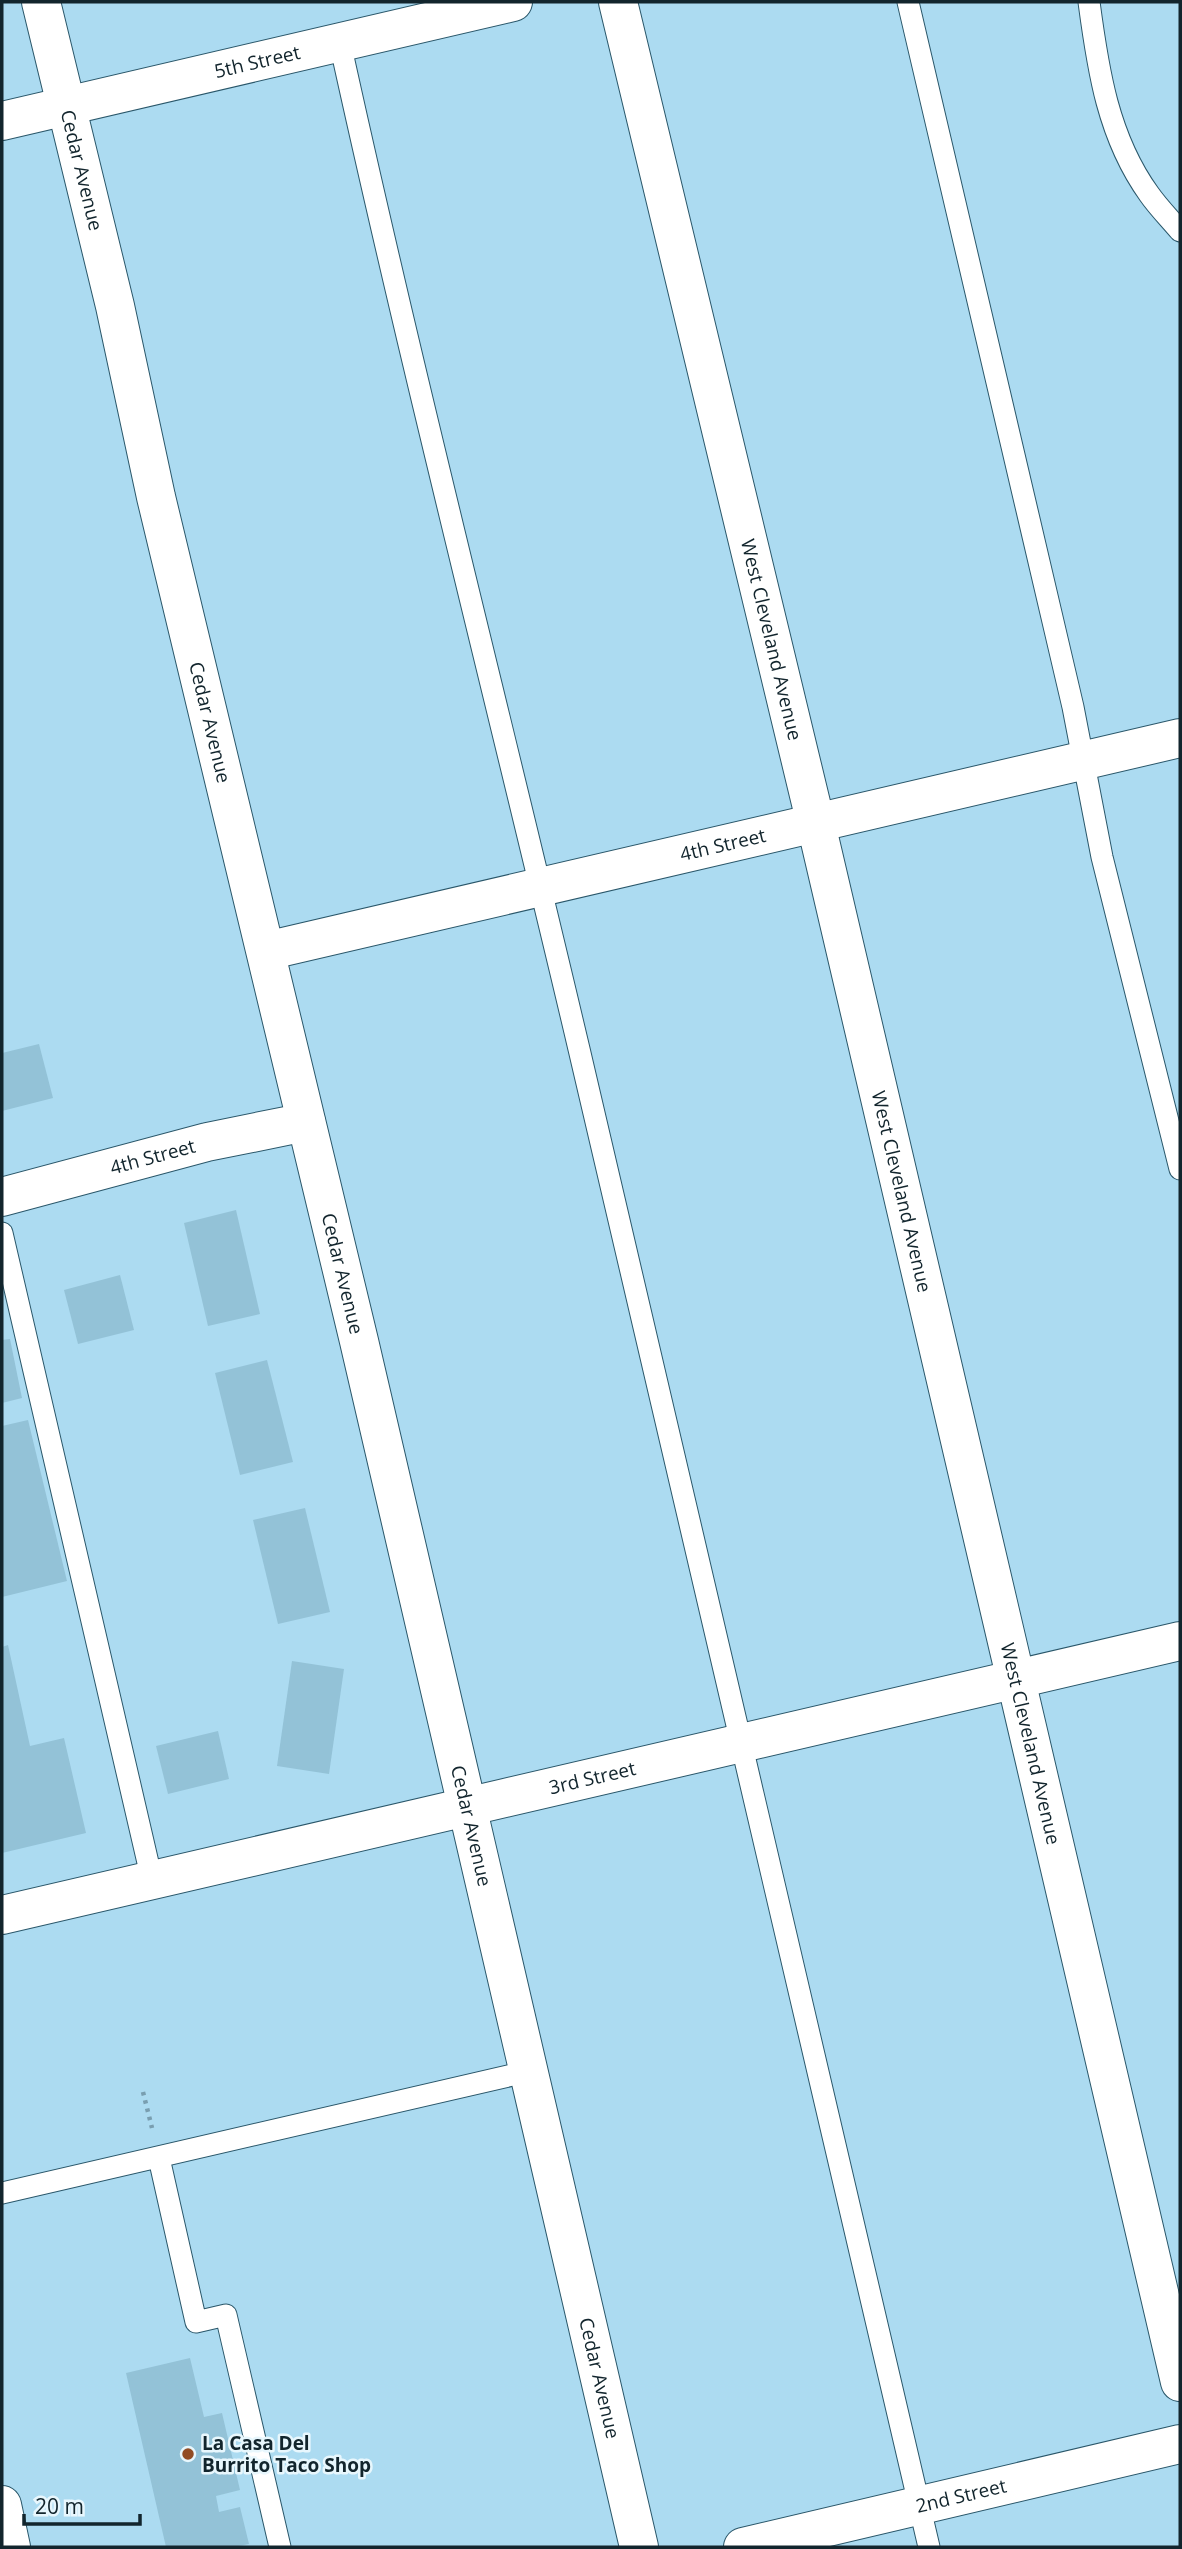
<svg xmlns="http://www.w3.org/2000/svg" width="1182" height="2549" font-family="'Open Sans',sans-serif">
<style>
.building{fill:#93c2d7}
.lines{fill:none;stroke-linecap:round;stroke-linejoin:round}
.lane-casing{stroke:#2a576a;stroke-width:23}
.street-casing{stroke:#2a576a;stroke-width:40}
.secondary-casing{stroke:#2a576a;stroke-width:40}
.primary-casing{stroke:#2a576a;stroke-width:40}
.path{stroke:#799eb0;stroke-width:4.5;stroke-dasharray:3.5 5;stroke-linecap:butt}
.lane{stroke:#fff;stroke-width:21}
.street{stroke:#fff;stroke-width:38}
.secondary{stroke:#fff;stroke-width:38}
.primary{stroke:#fff;stroke-width:38}
.poi-dot{fill:#924c24;stroke:#e8f7fd;stroke-width:2.5}
.labels{text-anchor:middle;dominant-baseline:central;stroke-width:5;stroke-linejoin:round;paint-order:stroke}
.street-label{font-size:19px;fill:#12252d;stroke:#e8f7fd}
.poi-label{font-size:19px;font-weight:bold;fill:#12252d;stroke:#e8f7fd;text-anchor:start}
</style>
<rect width="100%" height="100%" fill="#acdbf1"/>
<g class="building">
<polygon points="39,1044 53,1098 2,1111 2,1053"/>
<polygon points="236,1210 260,1314 208,1326 184,1223"/>
<polygon points="120,1275 134,1330 78,1344 64,1290"/>
<polygon points="10,1339 22,1398 2,1403 2,1340"/>
<polygon points="267,1360 293,1462 240,1475 215,1373"/>
<polygon points="28,1420 67,1581 2,1597 2,1426"/>
<polygon points="305,1508 330,1612 278,1624 253,1520"/>
<polygon points="8,1645 30,1746 64,1738 86,1833 2,1853 2,1647"/>
<polygon points="292,1661 344,1669 329,1774 277,1766"/>
<polygon points="218,1731 229,1779 168,1794 156,1746"/>
<polygon points="190,2358 204,2417 222,2413 240,2490 216,2496 219,2512 240,2507 249,2544 234,2547 166,2547 126,2373"/>
</g>
<g class="lines">
<g class="lane-casing">
<g id="lane">
<polyline points="908,2 1073,707 1102,857 1180,1169"/>
<path d="M1089 2C1098 70 1108 137 1149 194 1158 207 1170 219 1180 231"/>
<path d="M340 43C414 380 500 714 579 1049 697 1549 809 2049 929 2547"/>
<polyline points="2,1233 152,1880"/>
<polyline points="159,2158 196,2322 226,2315 280,2547"/>
<polyline points="2,2193 530,2071"/>
</g>
</g>
<g class="street-casing">
<g id="street">
<path id="s1" d="M41 2 115 306 156 497 359 1341 639 2547"/>
<path id="s2" d="M618 2 816 824 1180 2382"/>
<path id="s3" d="M2 121 513 2"/>
<path id="s4" d="M266 951 1180 738"/>
<path id="s5" d="M2 1197 207 1142 306 1122"/>
<path id="s6" d="M743 2547 1180 2444"/>
</g>
</g>
<g class="secondary-casing">
<g id="secondary">
<path id="s7" d="M2 1915 1180 1641"/>
</g>
</g>
<g class="primary-casing">
<polyline id="primary" points="2,2505 11,2547"/>
</g>
<polyline class="path" points="143,2092 152,2128"/>
<use href="#lane" class="lane"/>
<use href="#street" class="street"/>
<use href="#secondary" class="secondary"/>
<use href="#primary" class="primary"/>
</g>
<circle class="poi-dot" cx="188" cy="2454" r="7"/>
<g class="labels">
<g class="street-label">
<text stroke="none"><textPath href="#s3" startOffset="262">5th Street</textPath></text>
<text stroke="none"><textPath href="#s1" startOffset="173">Cedar Avenue</textPath></text>
<text stroke="none"><textPath href="#s2" startOffset="656">West Cleveland Avenue</textPath></text>
<text stroke="none"><textPath href="#s1" startOffset="740">Cedar Avenue</textPath></text>
<text stroke="none"><textPath href="#s4" startOffset="469">4th Street</textPath></text>
<text stroke="none"><textPath href="#s5" startOffset="156">4th Street</textPath></text>
<text stroke="none"><textPath href="#s2" startOffset="1223">West Cleveland Avenue</textPath></text>
<text stroke="none"><textPath href="#s1" startOffset="1307">Cedar Avenue</textPath></text>
<text stroke="none"><textPath href="#s2" startOffset="1790">West Cleveland Avenue</textPath></text>
<text stroke="none"><textPath href="#s7" startOffset="606">3rd Street</textPath></text>
<text stroke="none"><textPath href="#s1" startOffset="1874">Cedar Avenue</textPath></text>
<text stroke="none"><textPath href="#s1" startOffset="2441">Cedar Avenue</textPath></text>
<text stroke="none"><textPath href="#s6" startOffset="224">2nd Street</textPath></text>
</g>
<g class="poi-label">
<text x="202" y="2443">La Casa Del<tspan x="202" dy="22">Burrito Taco Shop</tspan></text>
</g>
</g>
<rect width="1182" height="2549" fill="none" stroke="#12252d" stroke-width="7"/>
<path d="M24 2514v10h116v-10" fill="none" stroke="#12252d" stroke-width="3.5"/>
<text x="35" y="2514" font-size="21" fill="#12252d" stroke="#e8f7fd" stroke-width="5" paint-order="stroke">20 m</text>
</svg>
